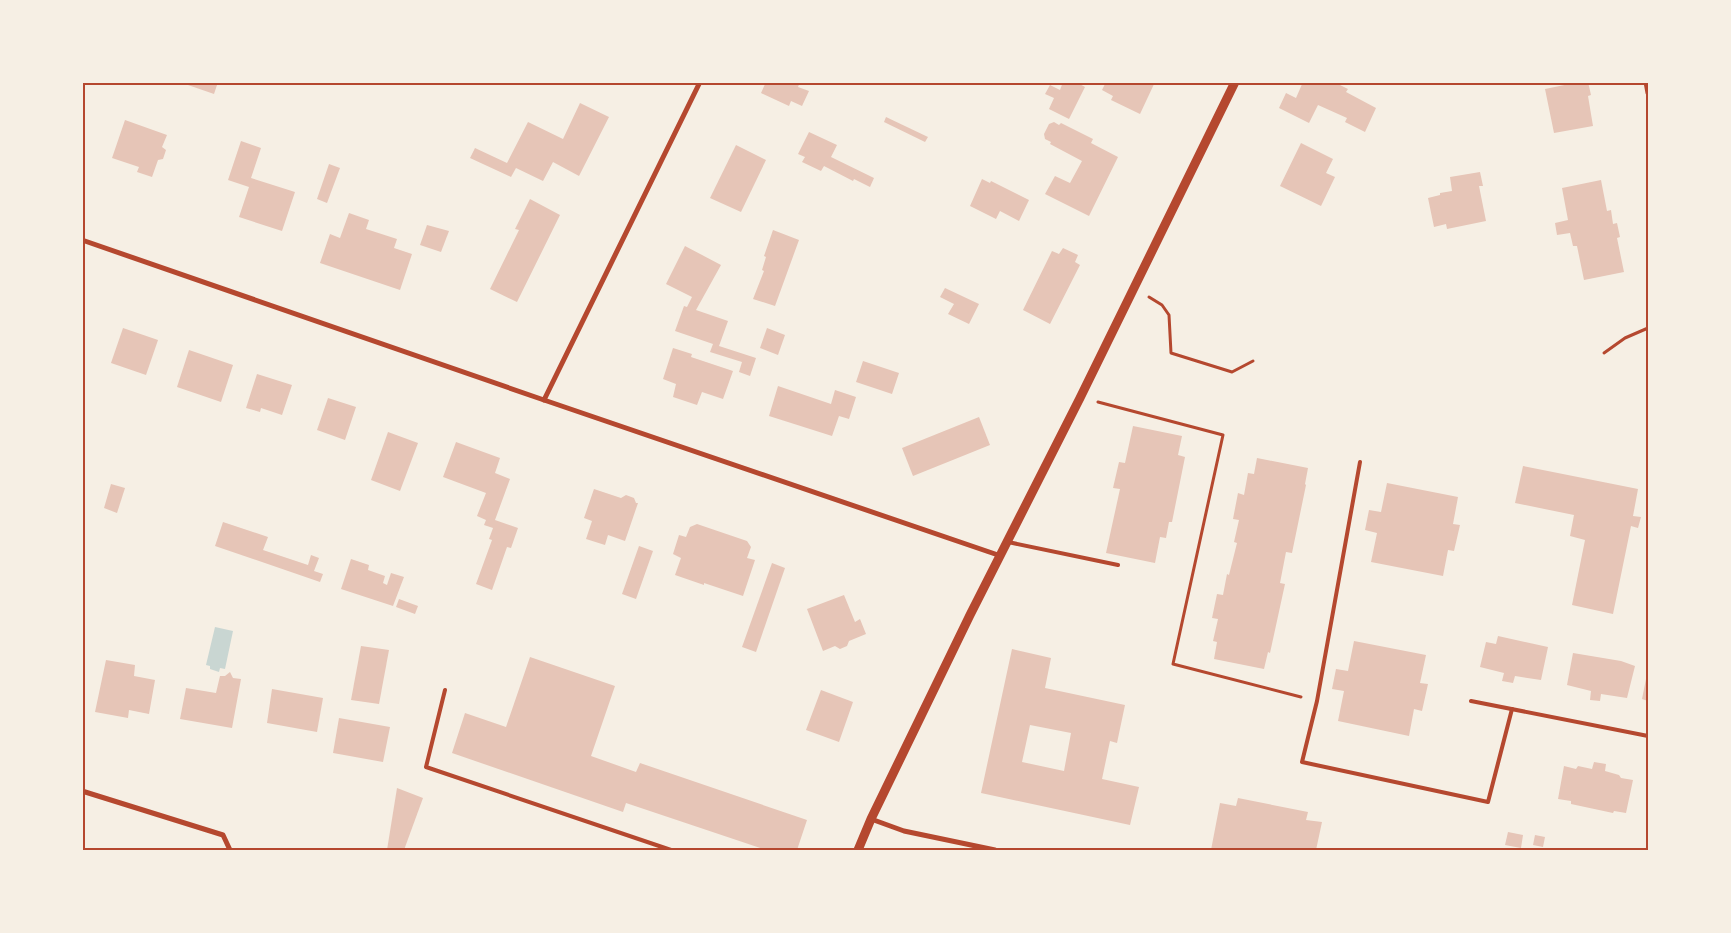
<svg xmlns="http://www.w3.org/2000/svg" width="1731" height="933" font-family="'Open Sans',sans-serif">
<style>
.water{fill:#c9d6d2}
.building{fill:#e6c5b7;fill-rule:evenodd}
.lines{fill:none;stroke-linecap:round;stroke-linejoin:round}
.path{stroke:#b5482f;stroke-width:3}
.service{stroke:#b5482f;stroke-width:4}
.minor{stroke:#b5482f;stroke-width:5}
.tertiary{stroke:#b5482f;stroke-width:9}
.neatline{fill:none;stroke:#b5482f;stroke-width:2}
</style>
<rect width="100%" height="100%" fill="#f6efe4"/>
<polygon class="water" points="215,627 233,631 225,669 220,668 219,672 210,669 210,666 206,665"/>
<g class="building">
<polygon points="189,82 218,82 214,94 188,85"/>
<polygon points="766,82 800,82 798,87 809,91 802,106 791,101 789,106 761,93"/>
<polygon points="1063,82 1076,82 1085,87 1069,119 1049,109 1054,98 1045,94 1050,85 1060,90"/>
<polygon points="1106,82 1155,82 1140,114 1111,100 1113,96 1102,90"/>
<polygon points="1303,82 1334,82 1348,89 1346,92 1376,108 1365,132 1345,122 1347,118 1318,105 1309,123 1279,108 1286,93 1296,98"/>
<polygon points="1579,82 1588,82 1591,95 1588,96 1593,126 1554,133 1545,89"/>
<polygon points="580,103 609,117 579,176 553,162 543,181 516,168 511,177 470,158 475,148 507,163 528,122 563,139"/>
<polygon points="886,117 928,137 925,142 884,122"/>
<polygon points="125,120 167,135 162,147 166,150 163,159 158,160 152,177 137,172 139,167 112,158"/>
<polygon points="1054,122 1059,125 1061,123 1093,139 1091,143 1118,157 1089,216 1045,194 1055,176 1070,183 1082,161 1050,144 1051,142 1045,139 1044,134 1049,124"/>
<polygon points="809,132 837,145 831,157 874,178 870,187 854,179 853,181 824,166 821,171 802,162 805,157 798,154"/>
<polygon points="241,141 261,148 251,178 295,192 282,231 239,217 249,187 228,180"/>
<polygon points="1301,143 1333,159 1326,173 1335,177 1321,206 1280,186"/>
<polygon points="736,145 766,160 741,212 710,198"/>
<polygon points="329,164 340,168 327,203 317,199"/>
<polygon points="1480,172 1483,186 1479,186 1486,221 1447,229 1446,224 1434,227 1428,198 1440,195 1440,193 1452,191 1450,177"/>
<polygon points="982,179 990,183 991,181 1029,200 1019,221 1000,211 996,219 970,206"/>
<polygon points="1601,180 1607,211 1611,210 1613,224 1617,223 1620,237 1617,238 1624,272 1584,280 1577,246 1573,246 1570,233 1557,235 1555,223 1568,220 1562,188"/>
<polygon points="530,199 560,215 517,302 490,289 519,230 515,229"/>
<polygon points="349,213 369,220 366,229 397,239 394,248 412,254 400,290 320,263 330,234 340,238"/>
<polygon points="427,225 449,231 441,252 420,245"/>
<polygon points="773,230 799,240 775,306 753,299 764,271 762,270 766,257 764,256"/>
<polygon points="685,246 721,265 696,310 728,321 719,346 756,358 750,376 739,372 742,362 710,352 713,344 675,331 684,306 687,307 692,297 666,284"/>
<polygon points="1063,248 1078,255 1075,262 1080,265 1050,324 1023,310 1052,251 1059,254"/>
<polygon points="945,288 979,304 969,324 948,314 954,304 940,297"/>
<polygon points="123,328 158,340 146,375 111,363"/>
<polygon points="767,328 785,335 778,355 760,348"/>
<polygon points="673,348 692,354 691,357 733,371 723,399 702,392 697,405 673,397 676,384 663,379"/>
<polygon points="189,350 233,365 221,402 177,387"/>
<polygon points="863,361 899,373 892,394 856,382"/>
<polygon points="257,374 292,385 282,415 261,408 260,412 246,408"/>
<polygon points="778,386 831,404 835,390 856,397 849,419 839,416 832,436 769,416"/>
<polygon points="328,398 356,407 345,440 317,430"/>
<polygon points="979,417 990,445 913,476 902,448"/>
<polygon points="1133,426 1182,436 1178,455 1185,457 1172,522 1169,522 1166,538 1160,537 1155,563 1106,553 1120,489 1113,488 1119,462 1125,463"/>
<polygon points="388,432 418,443 400,491 371,480"/>
<polygon points="456,442 500,458 495,473 510,479 495,520 518,528 511,548 507,547 492,590 476,584 492,540 489,539 493,528 484,525 486,520 477,516 486,493 443,477"/>
<polygon points="1257,458 1308,468 1305,484 1306,485 1292,553 1286,552 1280,583 1285,584 1270,653 1268,652 1264,669 1214,659 1217,642 1213,641 1218,619 1212,618 1217,594 1223,595 1227,574 1229,575 1237,543 1234,542 1239,520 1233,519 1238,493 1244,495 1248,473 1254,474"/>
<polygon points="1523,466 1638,489 1633,516 1641,517 1638,528 1631,526 1613,614 1572,605 1585,540 1570,536 1574,515 1515,503"/>
<polygon points="1387,483 1458,497 1453,524 1460,525 1454,551 1448,550 1443,576 1371,562 1377,533 1365,530 1369,510 1381,512"/>
<polygon points="111,484 125,488 117,513 104,508"/>
<polygon points="594,489 621,498 626,495 634,498 636,503 638,503 625,541 608,535 605,545 586,539 592,521 584,518"/>
<polygon points="223,522 268,537 263,550 308,565 311,555 319,558 314,571 323,574 320,582 215,546"/>
<polygon points="697,524 747,541 751,547 747,558 755,560 743,596 704,583 704,585 675,575 681,558 673,554 679,535 686,537 690,527"/>
<polygon points="639,546 653,551 636,599 622,594"/>
<polygon points="351,559 369,565 368,570 385,576 383,583 387,585 391,573 404,577 393,606 341,589"/>
<polygon points="772,563 785,568 756,652 742,647"/>
<polygon points="844,595 855,622 860,619 866,634 849,641 847,646 840,649 835,646 823,651 807,609"/>
<polygon points="399,599 418,606 415,614 396,607"/>
<polygon points="1498,636 1548,647 1541,680 1515,676 1513,683 1502,681 1504,673 1480,667 1486,642 1496,644"/>
<polygon points="1354,641 1426,655 1420,683 1428,684 1422,711 1414,709 1409,736 1338,721 1344,691 1332,689 1336,669 1348,671"/>
<polygon points="361,646 389,650 379,704 351,700"/>
<path d="M1012 649 1051 658 1045 688 1125 705 1117 743 1110 741 1102 779 1139 787 1130 825 981 793ZM1030 725 1071 733 1064 771 1022 762Z"/>
<polygon points="1573,653 1621,661 1635,666 1627,698 1601,694 1600,701 1590,700 1591,691 1567,685"/>
<polygon points="530,657 615,686 591,756 636,772 640,763 807,820 797,850 766,850 626,803 623,812 452,753 465,713 506,727"/>
<polygon points="106,660 135,665 134,676 155,680 149,714 129,710 128,718 95,712"/>
<polygon points="1648,669 1648,701 1642,699"/>
<polygon points="230,672 233,678 241,679 232,728 180,719 186,688 216,693 220,676 225,676"/>
<polygon points="272,689 323,698 317,732 267,723"/>
<polygon points="821,690 853,702 839,742 806,730"/>
<polygon points="339,718 390,727 383,762 333,753"/>
<polygon points="1594,762 1606,764 1605,771 1619,775 1621,778 1633,780 1626,813 1614,811 1613,813 1571,804 1571,801 1558,799 1564,766 1576,769 1578,766 1592,769"/>
<polygon points="397,788 423,798 404,850 387,850"/>
<polygon points="1238,798 1308,812 1306,820 1322,822 1316,850 1211,850 1220,803 1236,806"/>
<polygon points="1508,832 1523,835 1521,848 1505,845"/>
<polygon points="1535,835 1545,837 1543,847 1533,845"/>
</g>
<g class="lines">
<g class="path">
<polyline points="1149,297 1162,305 1169,315 1171,353 1232,372 1253,361"/>
<polyline points="1604,353 1625,338 1648,328"/>
<polyline points="1098,402 1223,435 1173,664 1301,697"/>
</g>
<g class="service">
<polyline points="1360,462 1317,701 1302,762 1488,802 1512,709"/>
<polyline points="1008,542 1118,565"/>
<polyline points="445,690 426,767 671,850"/>
<polyline points="1471,701 1648,736"/>
</g>
<g class="minor">
<polyline points="1646,82 1648,93"/>
<polyline points="82,240 544,400 1001,556"/>
<polyline points="544,400 700,82"/>
<polyline points="82,791 223,835 230,850"/>
<polyline points="871,819 904,831 995,850"/>
</g>
<polyline class="tertiary" points="858,850 871,819 970,615 1080,398 1235,82"/>
</g>
<rect width="1731" height="933" fill="none" stroke="#f6efe4" stroke-width="168"/>
<rect x="84" y="84" width="1563" height="765" class="neatline"/>
</svg>
